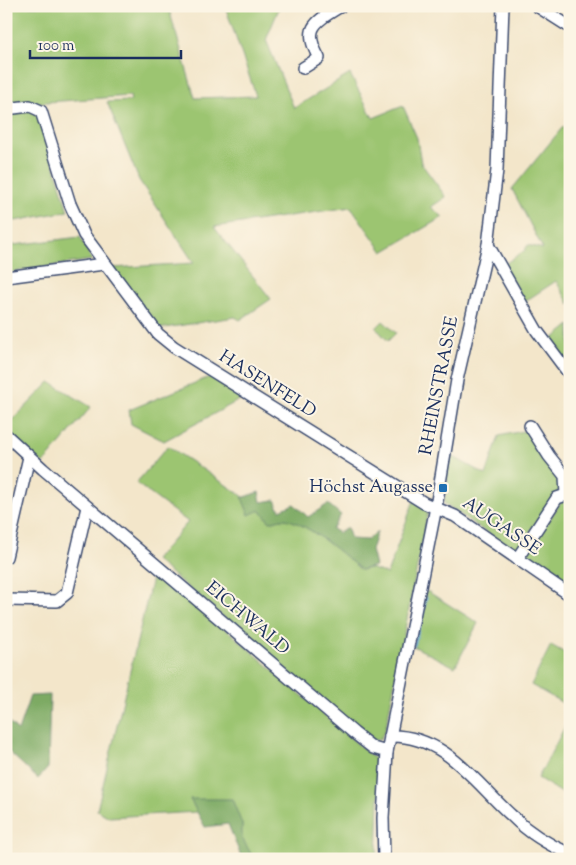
<svg xmlns="http://www.w3.org/2000/svg" width="576" height="865" font-family="'Sorts Mill Goudy',serif">
<style>
.green{fill:#9cc571;stroke:#5c7a68}
.forest{fill:#7daa63;stroke:#4c6c60}
.lines{fill:none;stroke-linecap:round;stroke-linejoin:round}
.stream{stroke:#62a0d3;stroke-width:3}
.minor-casing{stroke:#3b4a6e;stroke-width:14}
.minor{stroke:#fff;stroke-width:11}
.poi-dot{fill:#1f6fb2;stroke:#fcf5e5;stroke-width:2}
.labels{text-anchor:middle;dominant-baseline:central;stroke-width:4;stroke-linejoin:round;paint-order:stroke}
.street-label{font-size:18px;fill:#1b2f5e;stroke:#fcf5e5}
.poi-label{font-size:18px;fill:#1b2f5e;stroke:#fcf5e5;text-anchor:end}
</style>
<rect width="100%" height="100%" fill="#fcf5e5"/>
<filter id="ink" filterUnits="userSpaceOnUse"><feTurbulence type="fractalNoise" baseFrequency=".02" numOctaves="2"/><feDisplacementMap in="SourceGraphic" scale="10" xChannelSelector="R" yChannelSelector="G"/><feConvolveMatrix kernelMatrix="1 2 1 2 8 2 1 2 1" color-interpolation-filters="sRGB"/></filter>
<filter id="wash" filterUnits="userSpaceOnUse"><feTurbulence type="fractalNoise" baseFrequency=".0096" numOctaves="4" result="noise"/><feDisplacementMap in="SourceGraphic" scale="20" xChannelSelector="R" yChannelSelector="G"/><feGaussianBlur stdDeviation="1.12" result="paint"/><feColorMatrix in="noise" values="0 0 0 0 0 0 0 0 0 0 0 0 0 0 0 0 0 1.4 0 .05"/><feComposite in="paint" operator="in"/></filter>
<g filter="url(#wash)">
<rect width="100%" height="100%" fill="#f3e6ca"/>
<g class="green">
<polygon points="6,6 168,6 195,98 256,96 225,6 280,6 266,40 294,108 350,74 373,118 403,106 417,138 421,163 446,197 431,207 443,217 383,252 351,207 214,227 271,299 240,320 235,317 158,329 112,268 194,263 139,180 107,102 131,101 130,96 6,105"/>
<polygon points="29,109 40,117 68,211 15,221 6,219 6,111"/>
<polygon points="570,123 570,305 556,281 524,302 503,265 524,251 528,245 543,249 512,189 562,128"/>
<polygon points="80,237 92,260 6,273 6,246"/>
<polygon points="383,321 396,333 388,341 376,328"/>
<polygon points="570,325 570,371 548,343"/>
<polygon points="212,376 245,397 164,441 131,424 129,410"/>
<polygon points="50,382 91,407 43,464 6,431 6,427"/>
<polygon points="528,430 562,481 560,489 518,549 512,550 444,503 448,478 445,478 450,455 486,475 499,436"/>
<path d="M168 446 244 497 242 498 260 510 270 522C274 521 281 518 285 519 306 522 345 556 361 570L370 568 387 574 414 500 428 511 388 717 385 731 380 739 373 741 368 738 155 560 188 522 136 483Z"/>
<polygon points="567,500 570,501 570,592 527,559 527,554 560,503"/>
<polygon points="154,570 226,629 375,759 380,767 377,859 254,859 241,838 242,824 190,799 197,812 109,817 97,810"/>
<polygon points="427,591 478,623 455,667 413,646 424,593"/>
<polygon points="551,645 570,656 570,701 568,706 531,685"/>
<polygon points="570,717 570,798 538,778"/>
</g>
<g class="forest">
<path d="M259 492 261 502 275 500 280 510 294 504 308 517 328 504 341 515 332 529 339 533 347 527 351 539 367 540 377 532 371 550 375 566 361 570C345 556 306 522 285 519 281 518 274 521 270 522L260 510 249 515 242 498Z"/>
<polygon points="50,695 48,768 38,779 6,749 6,720 18,731 30,696"/>
<polygon points="190,799 232,799 242,824 242,838 254,859 242,859 228,824 205,827"/>
</g>
<g class="lines">
<polyline class="stream" points="414,645 426,598"/>
</g>
</g>
<g filter="url(#ink)">
<g class="lines">
<g class="minor-casing">
<g id="minor">
<polyline points="537,6 570,27"/>
<path d="M303 68 319 58C302 28 315 22 341 6"/>
<polyline points="6,109 30,106 41,111 70,204 84,235 158,334 174,347 424,503 455,516 570,595"/>
<polyline points="488,245 537,331 570,375"/>
<polyline points="6,277 104,264"/>
<polyline points="530,426 549,456 565,476 566,495"/>
<polyline points="6,435 43,469 354,733 373,748 387,752"/>
<polyline points="6,557 29,457"/>
<polyline points="517,559 557,498 566,495 570,497"/>
<polyline points="6,600 57,601 67,593 87,507"/>
<path d="M390 736C446 735 475 783 512 816 528 832 549 845 570 854"/>
<polyline points="384,859 383,818 387,752 436,507 457,380 488,245 497,170 503,6"/>
</g>
</g>
<use href="#minor" class="minor"/>
</g>
</g>
<rect class="poi-dot" x="438" y="483" width="10" height="10" rx="2.5"/>
<g class="labels">
<g class="street-label">
<text transform="translate(267 385) rotate(32)">HASENFELD</text>
<text transform="translate(440 386) rotate(-79)">RHEINSTRASSE</text>
<text transform="translate(501 527) rotate(34)">AUGASSE</text>
<text transform="translate(247 619) rotate(40)">EICHWALD</text>
</g>
<g class="poi-label">
<text x="433" y="488">Höchst Augasse</text>
</g>
</g>
<rect width="576" height="865" fill="none" stroke="#fcf5e5" stroke-width="25"/>
<path d="M30 50v8h151v-8" fill="none" stroke="#1b2f5e" stroke-width="2.5"/>
<text x="38" y="50" font-size="15" fill="#1b2f5e" stroke="#fcf5e5" stroke-width="4" paint-order="stroke">100 m</text>
</svg>
